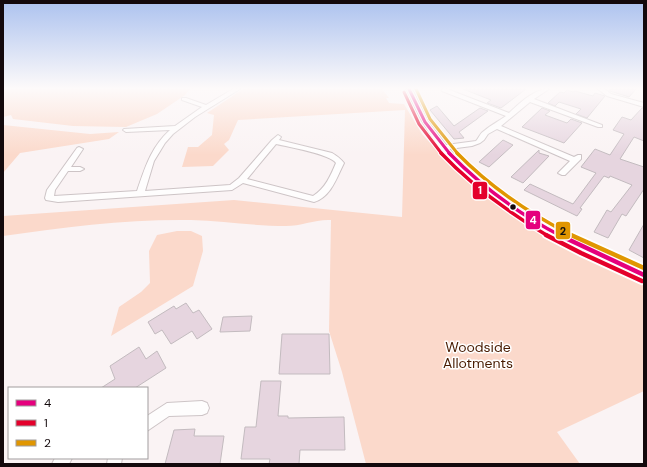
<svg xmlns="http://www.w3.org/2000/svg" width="647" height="467" font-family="'DM Sans',sans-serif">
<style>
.green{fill:#fbd9cb}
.building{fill:#e6d5df;stroke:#c3bbbf}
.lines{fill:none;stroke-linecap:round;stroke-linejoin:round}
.minor-casing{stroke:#cdc4c6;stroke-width:2}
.minor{fill:#fefdfd;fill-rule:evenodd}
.bus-1-far2-casing{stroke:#fff;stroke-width:5}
.bus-1-far1-casing{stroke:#fff;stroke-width:6}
.bus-1-casing{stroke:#fff;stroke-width:8}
.bus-2-far2-casing{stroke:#fff;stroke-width:5}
.bus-2-far1-casing{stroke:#fff;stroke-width:6}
.bus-2-casing{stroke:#fff;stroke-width:8}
.bus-3-far2-casing{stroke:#fff;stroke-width:5}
.bus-3-far1-casing{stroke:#fff;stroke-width:6}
.bus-3-casing{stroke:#fff;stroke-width:8}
.bus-1-far2{stroke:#e5007d;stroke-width:3}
.bus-1-far1{stroke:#e5007d;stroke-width:3.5}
.bus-1{stroke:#e5007d;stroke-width:4.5}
.bus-2-far2{stroke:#e4002b;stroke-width:3}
.bus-2-far1{stroke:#e4002b;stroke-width:3.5}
.bus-2{stroke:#e4002b;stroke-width:4.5}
.bus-3-far2{stroke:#e09601;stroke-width:3}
.bus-3-far1{stroke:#e09601;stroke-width:3.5}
.bus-3{stroke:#e09601;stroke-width:4.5}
.bus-dot{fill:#13090c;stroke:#fff;stroke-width:1.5}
.labels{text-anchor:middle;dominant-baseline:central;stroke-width:3;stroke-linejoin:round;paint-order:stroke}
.near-park-label{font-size:14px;fill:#481b01;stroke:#fff}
.line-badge{stroke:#fff;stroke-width:1.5}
.badge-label{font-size:11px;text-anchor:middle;font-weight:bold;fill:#fff}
.pale-badge-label{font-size:11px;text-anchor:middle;font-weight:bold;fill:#111}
</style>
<rect width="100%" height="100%" fill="#faf3f4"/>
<g class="green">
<polygon points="3,89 190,89 185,95 157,114 126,127 73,126 13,119 11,115 3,117"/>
<path d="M243 89H382L389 98H386L389 103 404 104 422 134 454 169 503 210 511 215 515 212 593 257 644 278V391L557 432 580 464H366L342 372 329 331 331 220C316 219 301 226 286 226 254 226 223 221 191 220 129 219 65 227 3 236V216L234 200 402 217 405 110 238 120 229 140 224 144 229 150 213 166 182 167 188 147H198L212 135 214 115 207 113Z"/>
<polygon points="3,125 90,134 119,132 109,139 20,153 3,173"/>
<polygon points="177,231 191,231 202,236 203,251 193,286 111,336 119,307 141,292 150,283 149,251 157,235"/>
</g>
<g class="building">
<polygon points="463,89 526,89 501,108 487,103 491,100"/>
<polygon points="610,89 636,89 629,97 610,91"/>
<polygon points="567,90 573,92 575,91 593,96 595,93 605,96 587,118 576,114 581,109 559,102 555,106 548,103 560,92 564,93"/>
<polygon points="437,106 454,126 480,108 488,111 459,132 464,138 454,139 430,110"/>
<polygon points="542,108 550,111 545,115 567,123 571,119 582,123 564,143 522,127"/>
<polygon points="642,108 644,108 644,141 634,137 620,159 644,167 644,189 626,216 622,214 608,238 594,232 607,210 611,212 632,185 610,176 609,178 604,176 580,208 582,209 577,216 524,190 530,184 573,204 596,173 581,167 595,149 610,155 624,134 613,130 622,117 631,120"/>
<polygon points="503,140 513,145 489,167 479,162"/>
<polygon points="539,150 539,153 549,156 523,183 511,177"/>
<polygon points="644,224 644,258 629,250"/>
<polygon points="186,303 193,313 199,310 212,329 197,339 192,331 171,344 162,330 155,334 148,322 174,306 176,309"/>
<polygon points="252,316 250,331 220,332 223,317"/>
<polygon points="282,334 329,334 330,374 279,374"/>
<polygon points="139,347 146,359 157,351 166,368 135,388 101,388 115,379 110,366"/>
<polygon points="261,381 281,381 278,416 288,416 288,418 344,417 345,450 300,450 299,464 269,464 270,459 241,459 245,427 256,427"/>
<polygon points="195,429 194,436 224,436 220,464 165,464 174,430"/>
</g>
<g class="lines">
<g class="minor-casing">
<g id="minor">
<path d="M233 89H240L195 117 173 134 165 143 154 161 145 191 230 185 239 178 272 140 278 135 281 137 279 140 332 153C337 156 340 158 344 163 337 177 331 197 314 202L243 183 232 190 58 202 46 200 45 198 47 190 77 148 79 147 83 149 71 167H80L84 169 80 171H68L55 190 54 196 137 191C145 168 151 147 170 130L126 132 123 130 124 129 175 126 202 107 182 100V98H186L206 105ZM276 144C289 147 330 154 336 163 331 175 325 189 313 196L247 179Z"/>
<path d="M406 89H412L428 121 446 145 476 141C479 138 480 133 484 131 491 125 499 121 506 116L442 91V89H447L509 113C520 103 534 89 549 89L534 99 602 125V127H598L530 102 501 126 574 157 578 155H581V159L565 175H562L558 173 570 161 497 129 488 134 484 140 480 143 472 146 449 149C497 205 577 242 644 271V279C626 273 608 264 591 256 538 230 485 198 445 154 428 135 417 112 406 89Z"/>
<polygon points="598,89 605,89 611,94 644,103 644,107 607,96"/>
<polygon points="202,401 207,403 209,408 207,413 202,415 169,416 147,431 147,416 167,403"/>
<polygon points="55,458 72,458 69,464 52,464"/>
<polygon points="108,458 122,458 121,464 107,464"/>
</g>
</g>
<use href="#minor" class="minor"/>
<g class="bus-1-far2-casing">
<polyline id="bus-1-far2" points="409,89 425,122 450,154"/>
</g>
<g class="bus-1-far1-casing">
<path id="bus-1-far1" d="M449 153C482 187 519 214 561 236"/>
</g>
<g class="bus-1-casing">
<polyline id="bus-1" points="559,235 644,275"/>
</g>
<g class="bus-2-far2-casing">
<polyline id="bus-2-far2" points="404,92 419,124 442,154"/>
</g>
<g class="bus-2-far1-casing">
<path id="bus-2-far1" d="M441 153C473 187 508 212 548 236"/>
</g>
<g class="bus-2-casing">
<polyline id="bus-2" points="546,235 581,253 642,281"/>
</g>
<g class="bus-3-far2-casing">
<polyline id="bus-3-far2" points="416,89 430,119 458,154"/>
</g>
<g class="bus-3-far1-casing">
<path id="bus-3-far1" d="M457 153C491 188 530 214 573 236"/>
</g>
<g class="bus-3-casing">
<polyline id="bus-3" points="571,235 644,268"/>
</g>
<use href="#bus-1-far2" class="bus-1-far2"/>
<use href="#bus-1-far1" class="bus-1-far1"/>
<use href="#bus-1" class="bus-1"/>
<use href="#bus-2-far2" class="bus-2-far2"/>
<use href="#bus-2-far1" class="bus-2-far1"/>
<use href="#bus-2" class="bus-2"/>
<use href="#bus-3-far2" class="bus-3-far2"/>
<use href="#bus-3-far1" class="bus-3-far1"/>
<use href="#bus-3" class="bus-3"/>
</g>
<linearGradient id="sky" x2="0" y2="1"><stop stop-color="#acc2ef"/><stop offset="0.57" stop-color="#fdfafa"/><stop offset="1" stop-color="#fdfafa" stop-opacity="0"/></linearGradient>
<rect width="647" height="155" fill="url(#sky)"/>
<circle class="bus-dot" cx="513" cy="207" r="3.5"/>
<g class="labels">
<g class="near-park-label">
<text x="478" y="347">Woodside<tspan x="478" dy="16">Allotments</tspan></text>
</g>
</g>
<g class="line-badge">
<rect x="472" y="181" width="16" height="19" rx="4" fill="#e4002b"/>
<rect x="525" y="210" width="16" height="20" rx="4" fill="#e5007d"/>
<rect x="555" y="221" width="16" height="19" rx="4" fill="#e09601"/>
</g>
<g class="badge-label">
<text x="480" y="194">1</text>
<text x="533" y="224">4</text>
</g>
<g class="pale-badge-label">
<text x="563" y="235">2</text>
</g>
<rect width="647" height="467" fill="none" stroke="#13090c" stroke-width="8"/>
<rect x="8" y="387" width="140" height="72" fill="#ffffff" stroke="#a19d9e"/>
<rect x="16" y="400" width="20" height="6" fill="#e5007d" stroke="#a19d9e"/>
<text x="44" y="407" font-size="12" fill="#13090c">4</text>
<rect x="16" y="420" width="20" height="6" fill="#e4002b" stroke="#a19d9e"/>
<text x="44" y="427" font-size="12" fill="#13090c">1</text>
<rect x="16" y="440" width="20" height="6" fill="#e09601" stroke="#a19d9e"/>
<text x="44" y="447" font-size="12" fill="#13090c">2</text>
</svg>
